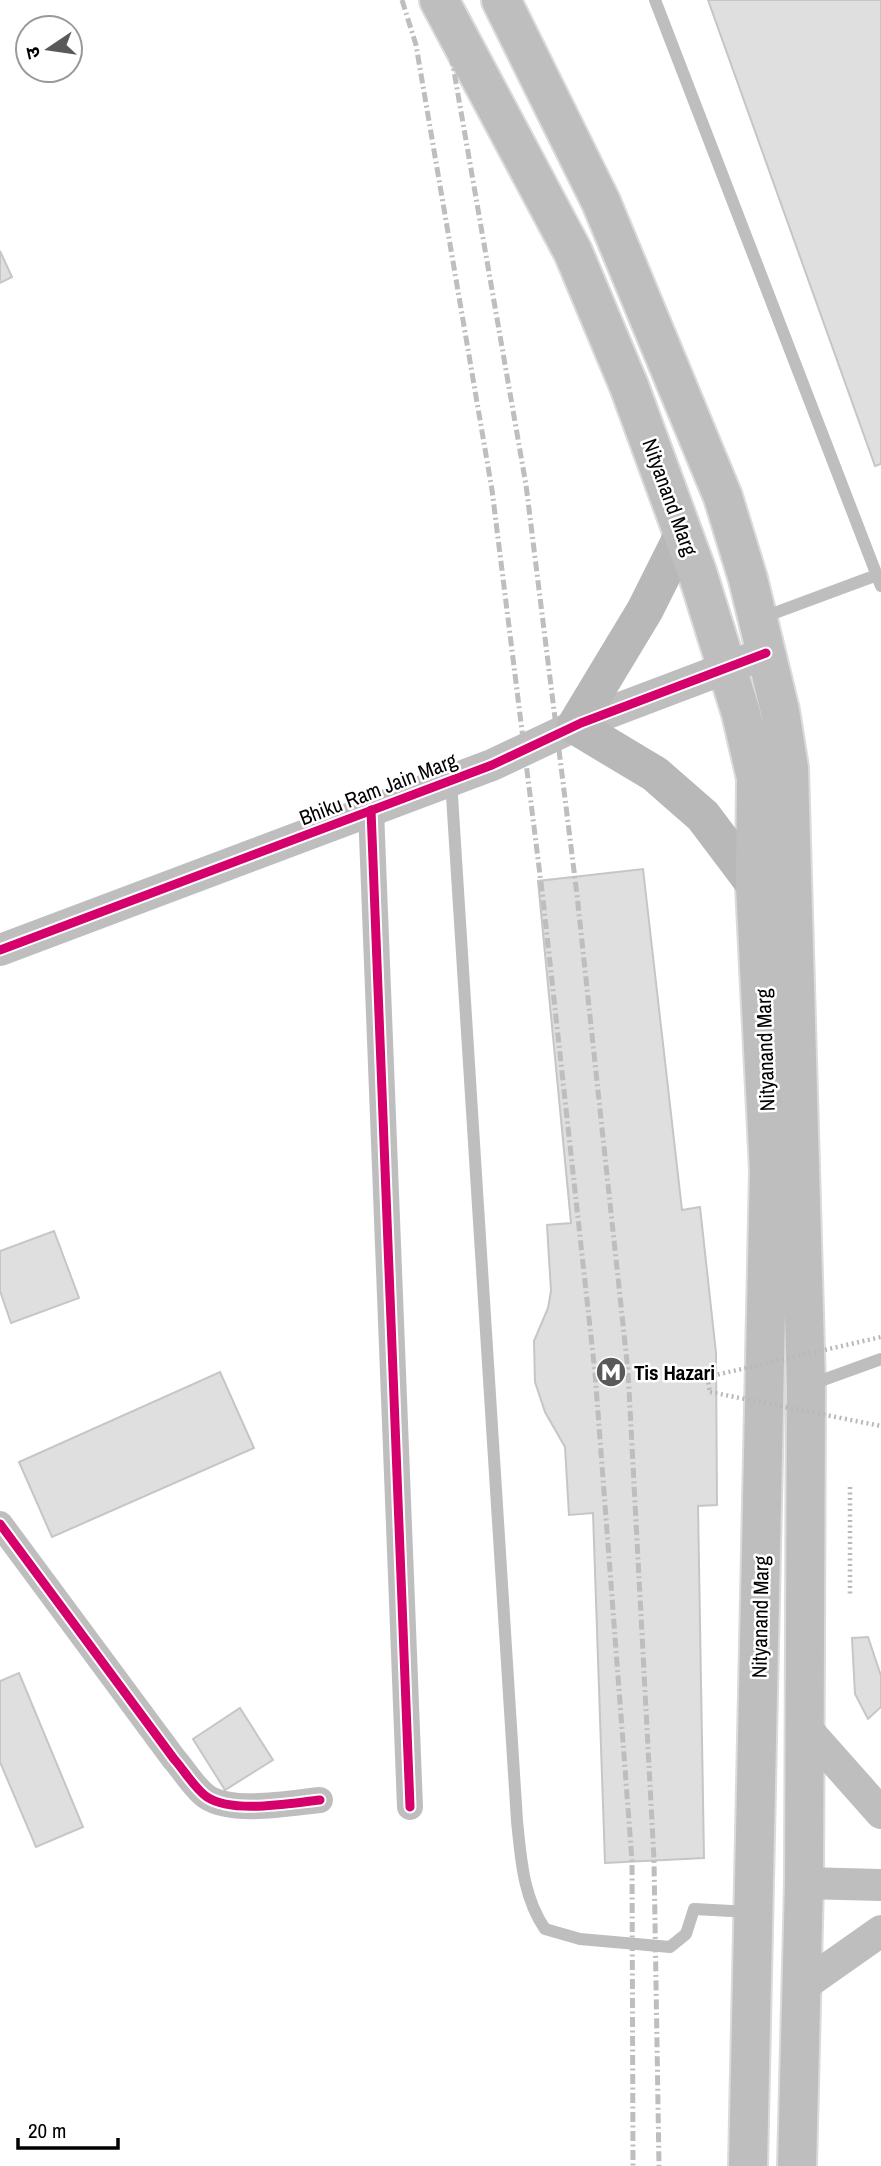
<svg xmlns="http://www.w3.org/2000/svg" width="881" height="2166" font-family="'Archivo Narrow','Noto Sans Devanagari',sans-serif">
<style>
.building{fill:#dfdfdf;stroke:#c6c6c6;stroke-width:2}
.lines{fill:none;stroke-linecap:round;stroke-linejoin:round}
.primary-casing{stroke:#dbdbdb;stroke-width:42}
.path{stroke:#b9b9b9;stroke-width:4.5;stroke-dasharray:2 3.5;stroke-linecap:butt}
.service{stroke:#bebebe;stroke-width:12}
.minor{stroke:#bebebe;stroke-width:26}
.tertiary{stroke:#bebebe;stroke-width:32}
.secondary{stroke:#b8b8b8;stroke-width:37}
.primary{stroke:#bebebe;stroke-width:38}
.rail{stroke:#bebebe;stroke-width:5;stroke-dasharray:10 3.5 2 3.5;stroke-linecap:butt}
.path-bridge{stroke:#b9b9b9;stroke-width:4.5;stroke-dasharray:2 3.5;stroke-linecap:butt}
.cycleway-casing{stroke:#fff;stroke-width:13}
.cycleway{stroke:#d6006c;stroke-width:9}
.labels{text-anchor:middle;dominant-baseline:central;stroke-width:5;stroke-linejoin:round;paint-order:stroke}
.street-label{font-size:21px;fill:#000;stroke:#fff}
.poi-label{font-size:21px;font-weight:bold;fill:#000;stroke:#fff;text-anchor:start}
</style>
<rect width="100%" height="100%" fill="#fff"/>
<g class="building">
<polygon points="708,0 881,0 881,464 875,466"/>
<polygon points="0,251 12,277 0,283"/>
<polygon points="643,869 682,1210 700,1207 716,1353 717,1505 698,1506 704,1858 605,1863 593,1513 569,1515 565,1447 545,1412 535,1382 534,1341 548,1308 551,1291 547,1225 571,1223 538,881"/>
<polygon points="54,1231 79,1298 11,1323 0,1291 0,1251"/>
<polygon points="220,1372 254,1448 52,1537 19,1462"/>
<polygon points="868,1637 881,1676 881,1707 868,1719 855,1694 852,1638"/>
<polygon points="19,1673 83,1827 36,1847 0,1762 0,1681"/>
<polygon points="240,1708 273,1760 225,1790 193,1739"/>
</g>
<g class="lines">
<g class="primary-casing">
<g id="primary">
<polyline points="439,0 573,252 629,386 697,572 741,713 756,778 755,885 769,1170 748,2166"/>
<polyline points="501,0 601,202 723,497 748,579 780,711 789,768 806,1386 804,1883 797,2166"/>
</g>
</g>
<g class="path">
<polyline points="707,1377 710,1392"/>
<polyline points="850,1487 850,1597"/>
</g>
<g class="service">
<polyline points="655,0 881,586"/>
<polyline points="761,618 877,575"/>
<path d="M451 780 517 1821C521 1859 523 1897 545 1929L580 1939 670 1947 686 1934 694 1909 750 1912"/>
<polyline points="812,1384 881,1359"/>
</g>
<g class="minor">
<polyline points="371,810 410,1807"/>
<path d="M0 1524 174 1759C184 1770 195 1789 207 1797 233 1814 290 1803 320 1800"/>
</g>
<g class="tertiary">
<polyline points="0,950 492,765 581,723 766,653"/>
<polyline points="803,1725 881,1813"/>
<polyline points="804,1883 881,1885"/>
<polyline points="800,1988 881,1931"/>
</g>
<polyline class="secondary" points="683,534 645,610 575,726 655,774 703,816 755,885"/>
<use href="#primary" class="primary"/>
<g class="rail">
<polyline points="402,0 416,45 492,490 543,899 595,1373 632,1861 633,2166"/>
<polyline points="438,0 448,37 526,485 577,895 628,1371 654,1860 659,2166"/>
</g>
<g class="path-bridge">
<polyline points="707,1377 881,1337"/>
<polyline points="710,1392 881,1426"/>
</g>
<g class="cycleway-casing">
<g id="cycleway">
<polyline points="371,810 410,1807"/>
<polyline points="0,950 492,765 581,723 766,653"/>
<path d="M0 1524 174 1759C184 1770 195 1789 207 1797 233 1814 290 1803 320 1800"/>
</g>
</g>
<use href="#cycleway" class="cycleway"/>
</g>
<defs>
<g id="metro-disc" transform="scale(1.575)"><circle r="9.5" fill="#595959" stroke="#fff"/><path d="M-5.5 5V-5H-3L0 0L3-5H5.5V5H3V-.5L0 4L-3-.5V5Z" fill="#fff"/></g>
</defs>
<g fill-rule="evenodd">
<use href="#metro-disc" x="611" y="1372"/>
</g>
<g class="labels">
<g class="street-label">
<text transform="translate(670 497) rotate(70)">Nityanand Marg</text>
<text transform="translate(378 789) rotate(-21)">Bhiku Ram Jain Marg</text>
<text transform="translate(765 1050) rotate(-92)">Nityanand Marg</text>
<text transform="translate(760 1617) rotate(-89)">Nityanand Marg</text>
</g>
<g class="poi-label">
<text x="634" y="1372">Tis Hazari</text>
</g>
</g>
<g transform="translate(49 49) rotate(257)"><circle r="33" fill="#ffffff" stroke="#999999" stroke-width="2"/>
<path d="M0-5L12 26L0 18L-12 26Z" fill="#595959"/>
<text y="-10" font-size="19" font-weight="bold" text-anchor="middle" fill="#000000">उ</text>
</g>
<path d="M18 2138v10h100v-10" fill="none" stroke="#000000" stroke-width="3.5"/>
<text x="28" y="2138" font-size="21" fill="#000000" stroke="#ffffff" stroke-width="5" paint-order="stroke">20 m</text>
</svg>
